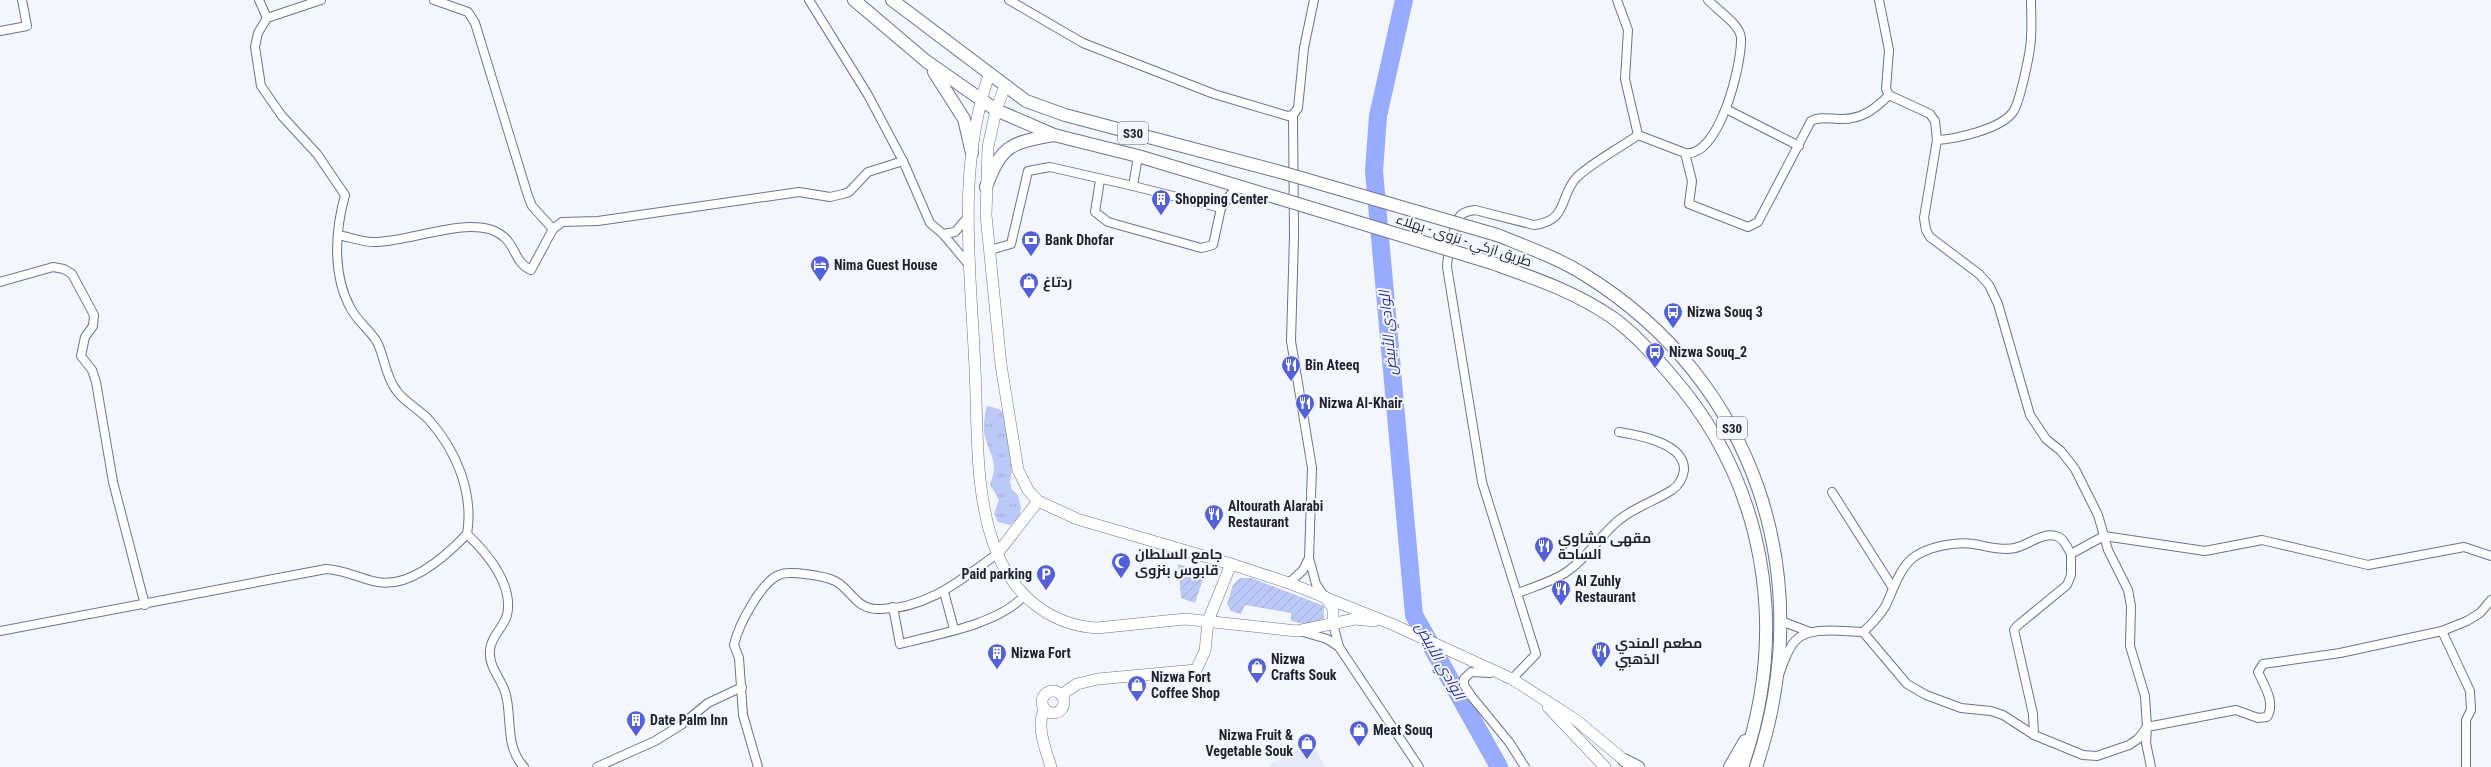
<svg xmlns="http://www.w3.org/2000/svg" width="2491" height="767" font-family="'Roboto Condensed',Cairo,sans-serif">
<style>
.built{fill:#e4e9f9}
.grass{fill:url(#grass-tufts)}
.garden{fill:url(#garden-furrows)}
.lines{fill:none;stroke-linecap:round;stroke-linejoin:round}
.river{stroke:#99abfe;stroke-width:18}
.street-casing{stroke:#6b7391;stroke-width:10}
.secondary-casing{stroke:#6b7391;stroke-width:12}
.primary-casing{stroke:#6b7391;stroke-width:14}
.street{stroke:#fff;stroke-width:8}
.secondary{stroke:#fff;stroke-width:11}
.primary{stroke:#fff;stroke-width:12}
.primary-bridge-casing{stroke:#6b7391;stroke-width:14;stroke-linecap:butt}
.primary-bridge{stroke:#fff;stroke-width:12}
.labels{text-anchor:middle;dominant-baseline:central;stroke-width:4;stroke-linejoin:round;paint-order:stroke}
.shield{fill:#f4f6fd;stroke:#5f626d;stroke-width:1}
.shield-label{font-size:13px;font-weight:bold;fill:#1f222f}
.poi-label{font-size:14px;font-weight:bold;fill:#1f222f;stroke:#f4f6fd;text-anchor:start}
.street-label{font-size:14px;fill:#1f222f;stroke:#f4f6fd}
.water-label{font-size:15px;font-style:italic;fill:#2f3694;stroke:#f4f6fd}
</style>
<defs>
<pattern id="grass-tufts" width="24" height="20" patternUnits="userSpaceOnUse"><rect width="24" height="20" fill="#bcc8f5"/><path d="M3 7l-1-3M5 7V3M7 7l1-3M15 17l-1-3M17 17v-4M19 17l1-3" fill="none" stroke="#a1acd2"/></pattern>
<pattern id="garden-furrows" width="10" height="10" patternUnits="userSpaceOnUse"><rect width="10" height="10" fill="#bcc8f5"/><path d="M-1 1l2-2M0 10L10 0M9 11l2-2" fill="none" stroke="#a1acd2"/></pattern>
</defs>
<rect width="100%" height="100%" fill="#f4f6fd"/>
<polygon class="built" points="1312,742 1325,767 1270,767 1269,765"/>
<path class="grass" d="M987 406 999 409 1004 413 1012 471 1010 483 1012 490 1018 495 1021 508 1019 518 1010 525 998 522 994 514 999 500 990 484C1000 460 988 454 984 432 983 424 985 414 987 406Z"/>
<g class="garden">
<polygon points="1178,564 1205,573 1195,603 1181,598"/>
<polygon points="1240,578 1251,578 1324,606 1324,618 1309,625 1291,621 1291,613 1245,605 1241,614 1231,611 1227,604 1233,585"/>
</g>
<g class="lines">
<polyline class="river" points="1404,0 1378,116 1374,171 1414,615 1499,767"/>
<g class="street-casing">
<g id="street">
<polyline points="434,0 468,12 475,23 528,196 532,206 553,229"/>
<polyline points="809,0 868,95 903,161 930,223 943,234 969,265"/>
<polyline points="1009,0 1083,43 1214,94 1288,116 1293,115 1298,108 1304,48 1314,0"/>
<polyline points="1617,0 1628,30 1625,79 1638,135"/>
<polyline points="1879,0 1889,50 1886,89 1889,95 1930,114 1935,121 1937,140 1924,218 1926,230 1930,237 1979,274 1989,285 1998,304 2030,415 2046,439 2061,451 2075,469 2098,515 2108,550 2128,590 2131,606 2130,646 2145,696 2147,727 2146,743 2151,767"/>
<polyline points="267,18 321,0"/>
<polyline points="0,31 27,26 22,0"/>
<polyline points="1726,109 1799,146"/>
<polyline points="1293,115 1294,236 1291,341 1312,468 1309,558 1316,584 1325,597"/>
<path d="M1937 140C1956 139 2001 129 2013 112 2020 102 2031 50 2031 37 2032 25 2031 12 2031 0"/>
<path d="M1685 153 1692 181 1689 204 1748 227 1758 222 1811 121C1820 116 1829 119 1839 119 1861 120 1874 110 1889 95"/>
<polyline points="1138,156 1133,186 1221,208 1236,187"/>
<polyline points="1100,180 1095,212 1108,222 1201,248 1213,245 1221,208"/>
<polyline points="943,234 955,232 967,218"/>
<path d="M338 235C350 237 365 243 377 242 412 241 460 219 492 230 518 240 511 261 531 270L553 229 562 222 598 221 799 192 830 197 843 194 849 192 868 172 903 161"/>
<polyline points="990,250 1011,244 1028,171 1050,167 1133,186"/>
<polyline points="0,282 53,267 64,269 72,274 94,315 93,326 85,337 81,356 92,370 96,382 113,482 145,605"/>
<polyline points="1832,492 1893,588"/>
<path d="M467 534C487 553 514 585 507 615 504 627 491 636 490 650 488 667 502 679 506 695 512 719 505 747 524 767"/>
<polyline points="1289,583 1303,570 1309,558"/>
<polyline points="944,592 954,629"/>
<path d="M1518 593C1533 587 1551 582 1565 573 1587 559 1600 535 1619 520 1635 507 1655 501 1672 490 1679 485 1683 478 1684 470 1685 443 1638 435 1619 432"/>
<path d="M893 607 900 644C938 634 996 625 1023 597"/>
<polyline points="1781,621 1810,632"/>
<polyline points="1333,624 1339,647"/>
<path d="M0 631 326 569C344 570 357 577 373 581 407 591 445 557 467 534 474 493 456 450 429 420 419 409 404 402 396 390 385 375 385 358 377 342 370 330 358 322 351 309 332 275 335 231 345 195L317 154 282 116 261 86 255 47 258 33 267 18 259 0"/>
<polyline points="1300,631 1327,639 1339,647 1419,767"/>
<polyline points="2442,631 2470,691 2471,710 2466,720 2466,767"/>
<path d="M1863 632 1907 684 1926 695 1961 708 1991 711 2003 715 2034 735 2083 755 2097 756 2129 745 2138 739 2147 727 2236 710 2258 718 2267 717C2276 703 2264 685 2258 672L2263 664 2340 653 2442 631 2467 621 2480 613 2491 600"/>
<polyline points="1490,673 1471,672 1464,679 1464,685 1472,697 1509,742 1525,767"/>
<path d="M1779 675C1783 664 1787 650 1795 641 1809 625 1844 632 1863 632 1871 625 1879 616 1885 607 1893 591 1899 568 1914 557 1928 547 1956 541 1973 544 1987 546 2001 551 2015 548 2028 545 2043 532 2056 536 2064 538 2067 547 2071 554L2104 536 2205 551 2262 540 2368 565 2464 547 2491 556"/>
<path d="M1507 678 1512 679 1536 654 1482 482 1447 267C1447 258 1455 222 1460 216 1464 211 1470 211 1475 210L1534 225C1569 221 1559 195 1577 177 1593 162 1620 148 1638 135L1685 153C1719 158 1742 65 1741 38 1740 24 1717 10 1708 0"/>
<polyline points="2034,735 2033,714 2014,630 2017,626 2067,585 2071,575 2071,554"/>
<polyline points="597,767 655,741 681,725 708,703 742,687"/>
<path d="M758 767 743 715 739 658 734 645C738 626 761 582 779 575 789 570 825 576 835 581 851 589 855 608 876 609 924 611 961 580 997 554"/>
</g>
</g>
<g class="secondary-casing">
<g id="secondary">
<path d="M989 75C956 170 971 271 975 369 978 430 974 496 997 553 1015 596 1050 625 1097 628L1185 619 1297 631 1355 619 1374 621"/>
<polyline points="1005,86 996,110 988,147 986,215 1001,365 1018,470 1028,490 1038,501 1077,519 1231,564 1289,583 1394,625 1512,679 1576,720 1630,765"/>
<polyline points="997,554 1038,501"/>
<polyline points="1325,597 1333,608 1333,624"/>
<circle cx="1053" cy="702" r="11"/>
<polyline points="1061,695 1077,684 1098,679 1196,670 1205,651 1208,621 1231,564"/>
<polyline points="1548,707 1605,767"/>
<path d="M1045 709C1035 725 1046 750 1051 767"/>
</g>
</g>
<g class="primary-casing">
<g id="primary">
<polyline points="854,0 926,61 996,110 1054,135 1138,156 1288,201"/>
<polyline points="892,0 1026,101 1065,115 1284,173"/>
<polyline points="934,72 964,119 972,153"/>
<path d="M986 187C1002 144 1011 143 1054 135"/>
<path d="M1497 235C1527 247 1558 258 1585 275 1756 381 1820 578 1756 767"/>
<path d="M1492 263C1534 278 1576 292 1613 318 1634 333 1653 354 1670 374 1766 483 1790 629 1742 767"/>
<polyline points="1624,760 1638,767"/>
<polyline points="1730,767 1745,741"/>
</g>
</g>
<use href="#street" class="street"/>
<use href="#secondary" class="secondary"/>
<use href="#primary" class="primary"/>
<g class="primary-bridge-casing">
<g id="primary-bridge">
<polyline points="1284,173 1497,235"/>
<polyline points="1288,201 1492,263"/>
</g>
</g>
<use href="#primary-bridge" class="primary-bridge"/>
</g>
<defs>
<g id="building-pin" transform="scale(1)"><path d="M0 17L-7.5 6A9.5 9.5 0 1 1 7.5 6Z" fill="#5360d7" stroke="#f4f6fd"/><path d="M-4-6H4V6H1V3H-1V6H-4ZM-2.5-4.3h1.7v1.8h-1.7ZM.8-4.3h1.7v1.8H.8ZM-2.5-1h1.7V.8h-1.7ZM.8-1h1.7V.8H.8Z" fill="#fff"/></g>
<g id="bank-pin" transform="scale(1)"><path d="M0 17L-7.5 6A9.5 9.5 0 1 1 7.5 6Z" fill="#5360d7" stroke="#f4f6fd"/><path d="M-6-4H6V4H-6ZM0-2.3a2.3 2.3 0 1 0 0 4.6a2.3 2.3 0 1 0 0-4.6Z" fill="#fff"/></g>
<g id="hotel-pin" transform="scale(1)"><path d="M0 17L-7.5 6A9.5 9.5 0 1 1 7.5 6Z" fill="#5360d7" stroke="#f4f6fd"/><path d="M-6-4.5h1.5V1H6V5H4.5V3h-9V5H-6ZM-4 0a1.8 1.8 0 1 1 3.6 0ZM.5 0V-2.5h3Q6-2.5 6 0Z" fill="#fff"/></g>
<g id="shop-pin" transform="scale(1)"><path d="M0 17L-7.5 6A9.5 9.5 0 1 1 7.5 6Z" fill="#5360d7" stroke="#f4f6fd"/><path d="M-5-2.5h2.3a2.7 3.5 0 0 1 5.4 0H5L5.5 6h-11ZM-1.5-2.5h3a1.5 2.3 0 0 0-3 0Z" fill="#fff"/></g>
<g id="bus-pin" transform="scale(1)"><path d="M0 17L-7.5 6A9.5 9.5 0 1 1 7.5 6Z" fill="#5360d7" stroke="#f4f6fd"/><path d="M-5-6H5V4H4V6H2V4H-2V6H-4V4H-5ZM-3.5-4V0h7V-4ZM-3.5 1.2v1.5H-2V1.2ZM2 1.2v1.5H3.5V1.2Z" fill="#fff"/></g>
<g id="restaurant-pin" transform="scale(1)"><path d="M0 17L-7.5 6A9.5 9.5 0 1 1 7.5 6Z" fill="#5360d7" stroke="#f4f6fd"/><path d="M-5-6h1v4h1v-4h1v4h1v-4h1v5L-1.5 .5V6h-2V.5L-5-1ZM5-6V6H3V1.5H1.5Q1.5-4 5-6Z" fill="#fff"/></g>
<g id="mosque-pin" transform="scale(1)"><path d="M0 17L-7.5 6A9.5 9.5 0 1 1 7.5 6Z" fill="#5360d7" stroke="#f4f6fd"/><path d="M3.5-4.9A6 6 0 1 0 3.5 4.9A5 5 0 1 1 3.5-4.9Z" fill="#fff"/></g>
<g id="parking-pin" transform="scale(1)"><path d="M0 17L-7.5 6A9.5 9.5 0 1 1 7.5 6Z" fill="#5360d7" stroke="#f4f6fd"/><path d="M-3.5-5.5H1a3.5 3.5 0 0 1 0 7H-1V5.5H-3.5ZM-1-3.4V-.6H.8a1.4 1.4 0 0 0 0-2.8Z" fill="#fff"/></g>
</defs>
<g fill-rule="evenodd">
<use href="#building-pin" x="1161" y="199"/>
<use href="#bank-pin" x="1031" y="240"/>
<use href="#hotel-pin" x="820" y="265"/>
<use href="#shop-pin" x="1029" y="282"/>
<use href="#bus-pin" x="1673" y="312"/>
<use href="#bus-pin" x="1655" y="352"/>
<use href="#restaurant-pin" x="1291" y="365"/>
<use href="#restaurant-pin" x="1305" y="403"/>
<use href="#restaurant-pin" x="1214" y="514"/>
<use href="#restaurant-pin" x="1544" y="546"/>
<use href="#mosque-pin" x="1121" y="562"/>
<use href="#parking-pin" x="1046" y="574"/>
<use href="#restaurant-pin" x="1561" y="589"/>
<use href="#restaurant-pin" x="1601" y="651"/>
<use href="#building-pin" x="997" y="653"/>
<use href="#shop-pin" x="1257" y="667"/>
<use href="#shop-pin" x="1137" y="685"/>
<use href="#building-pin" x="636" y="720"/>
<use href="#shop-pin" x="1359" y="730"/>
<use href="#shop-pin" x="1307" y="743"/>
</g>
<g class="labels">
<g class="shield">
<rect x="1118" y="122" width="30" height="22" rx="3"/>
<rect x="1717" y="417" width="30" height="22" rx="3"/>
</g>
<g class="shield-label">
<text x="1133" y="133">S30</text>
<text x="1732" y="428">S30</text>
</g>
<g class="poi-label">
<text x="1175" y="199">Shopping Center</text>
<text x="1045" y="240">Bank Dhofar</text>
<text x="834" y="265">Nima Guest House</text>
<text x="1043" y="282">ردتاغ</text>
<text x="1687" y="312">Nizwa Souq 3</text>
<text x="1669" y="352">Nizwa Souq_2</text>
<text x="1305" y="365">Bin Ateeq</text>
<text x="1319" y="403">Nizwa Al-Khair</text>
<text x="1228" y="506">Altourath Alarabi<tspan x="1228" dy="16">Restaurant</tspan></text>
<text x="1558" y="538">مقهى مشاوي<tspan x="1558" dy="16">الساحة</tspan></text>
<text x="1135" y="554">جامع السلطان<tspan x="1135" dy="16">قابوس بنزوى</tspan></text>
<text x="1032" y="574" text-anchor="end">Paid parking</text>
<text x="1575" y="581">Al Zuhly<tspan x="1575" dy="16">Restaurant</tspan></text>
<text x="1615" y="643">مطعم المندي<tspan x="1615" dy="16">الذهبي</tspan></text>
<text x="1011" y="653">Nizwa Fort</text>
<text x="1271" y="659">Nizwa<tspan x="1271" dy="16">Crafts Souk</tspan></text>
<text x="1151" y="677">Nizwa Fort<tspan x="1151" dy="16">Coffee Shop</tspan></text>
<text x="650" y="720">Date Palm Inn</text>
<text x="1373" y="730">Meat Souq</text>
<text x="1293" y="735" text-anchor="end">Nizwa Fruit &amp;<tspan x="1293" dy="16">Vegetable Souk</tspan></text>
</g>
<g class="street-label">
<text transform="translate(1464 240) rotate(18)">طريق ازكي - نزوى - بهلاء</text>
</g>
<g class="water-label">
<text transform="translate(1388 333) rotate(-95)">الوادي الأبيض</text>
<text transform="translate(1440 661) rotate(61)">الوادي الأبيض</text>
</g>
</g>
</svg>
